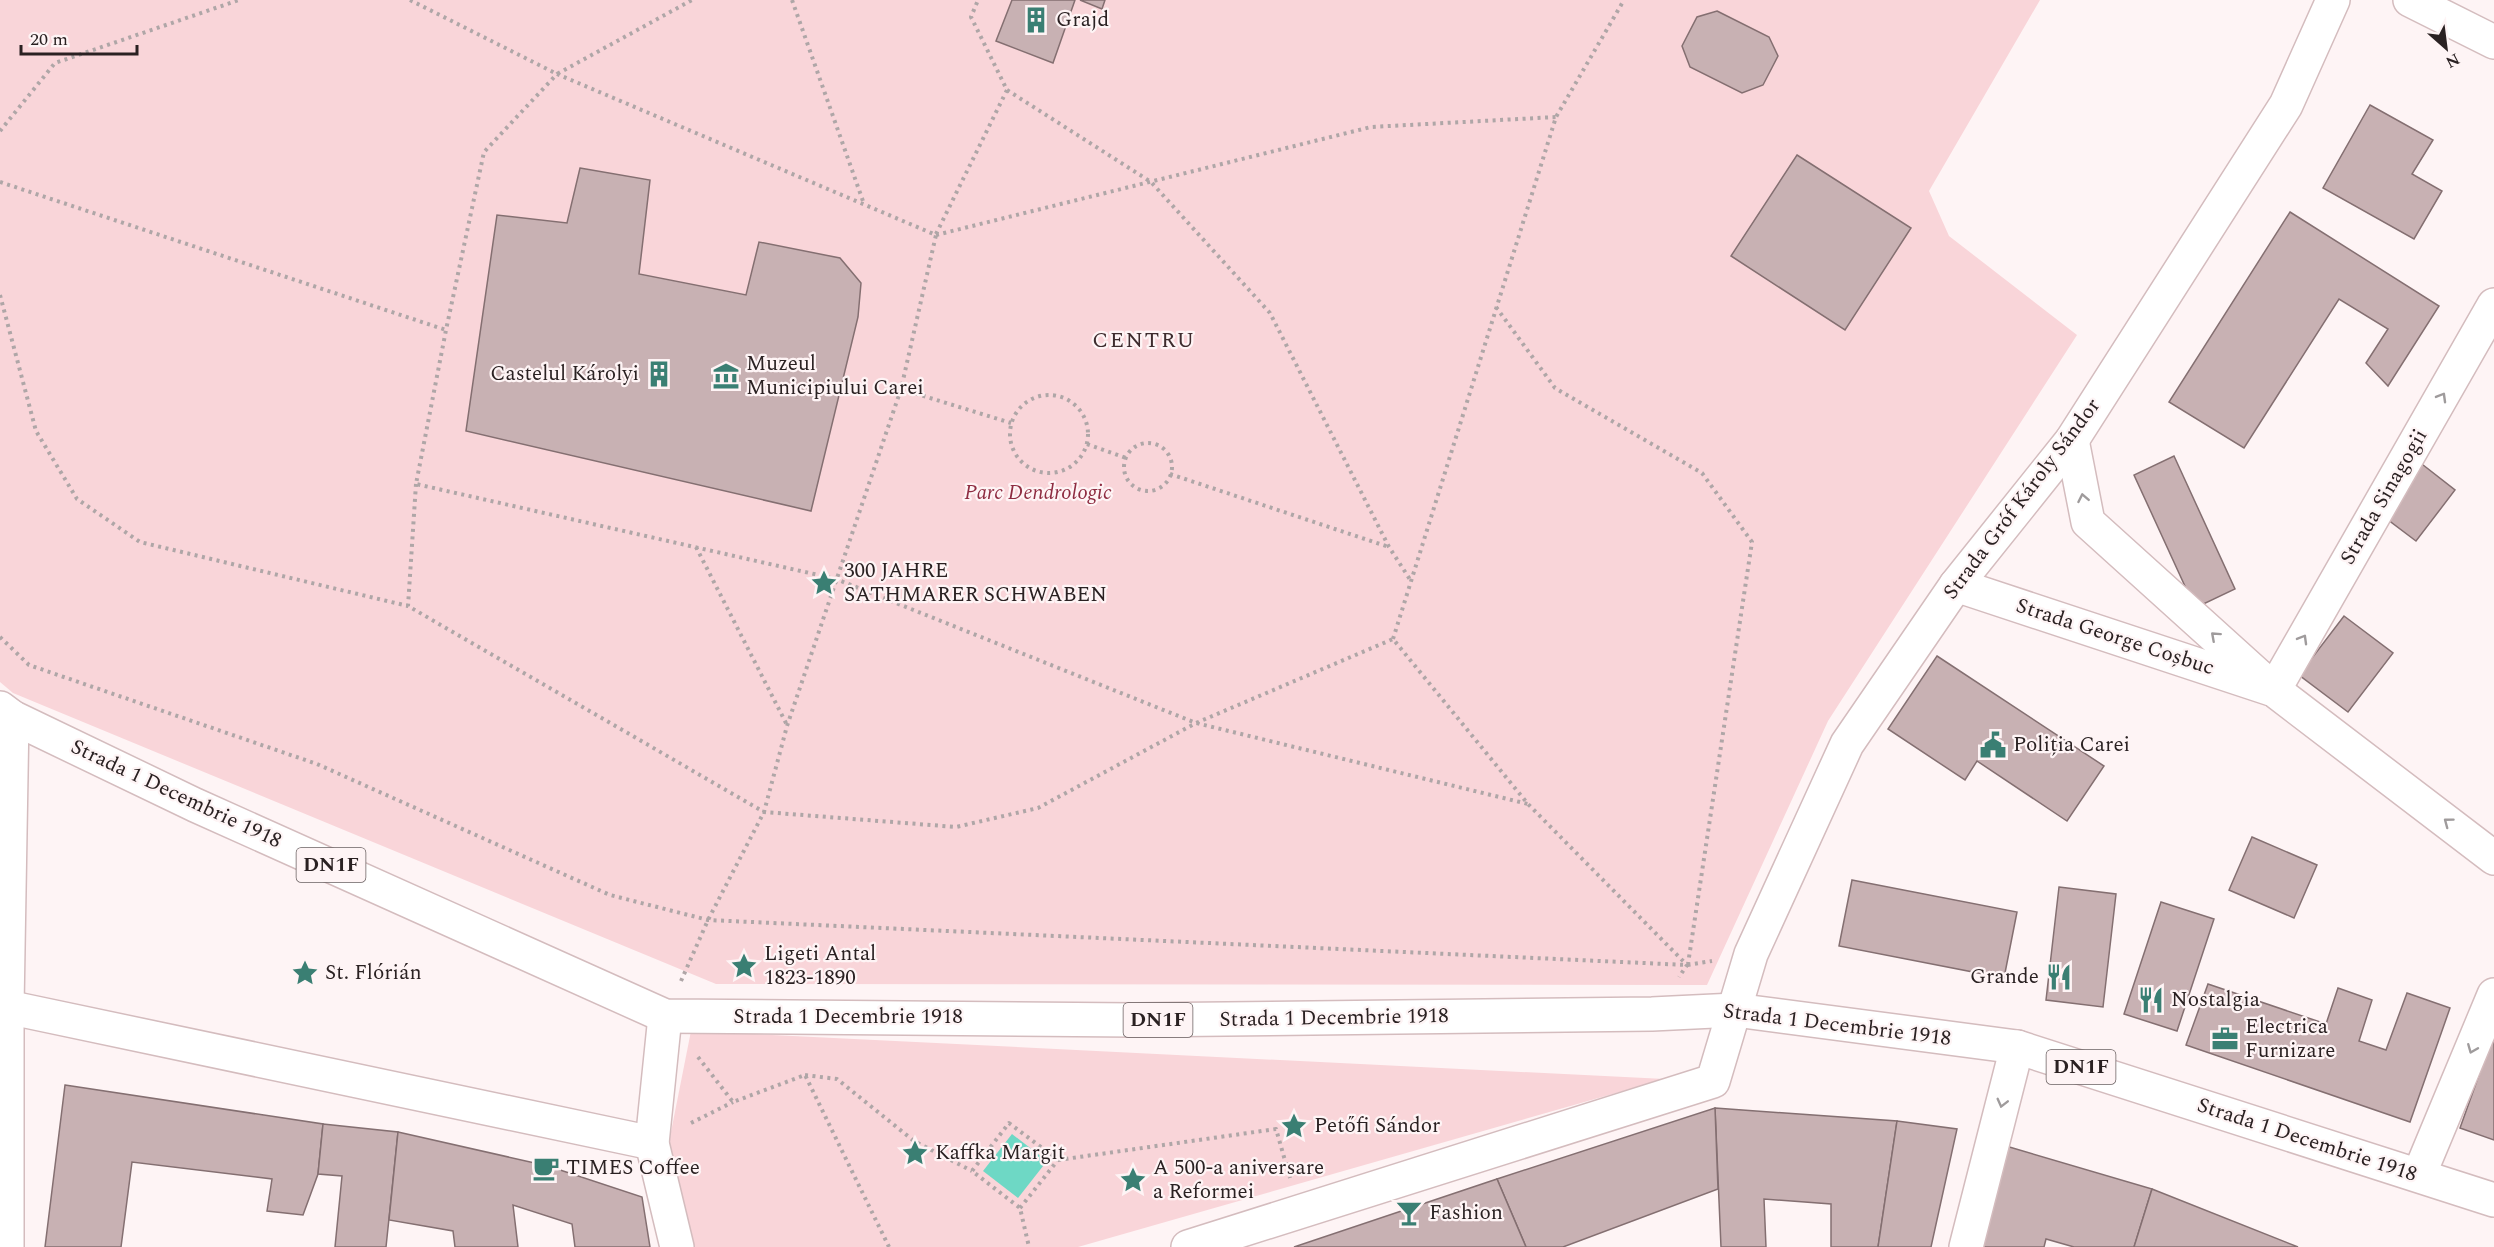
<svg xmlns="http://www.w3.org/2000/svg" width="2494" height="1247" font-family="Spectral,serif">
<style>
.green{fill:#f9d5d9}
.water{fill:#6ed8c5}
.building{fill:#c8b1b3;stroke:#846f71;stroke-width:1.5}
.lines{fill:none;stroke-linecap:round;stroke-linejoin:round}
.street-casing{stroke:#d4bcbe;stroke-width:36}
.primary-casing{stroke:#d4bcbe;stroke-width:36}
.path{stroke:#afa6a7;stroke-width:4;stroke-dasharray:3 4.5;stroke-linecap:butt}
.street{stroke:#fff;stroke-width:33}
.primary{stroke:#fff;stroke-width:33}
.oneway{stroke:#9f9b9c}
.labels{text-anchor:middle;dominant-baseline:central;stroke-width:4.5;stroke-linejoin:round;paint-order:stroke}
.shield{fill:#fef4f5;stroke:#6a6061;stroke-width:1.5}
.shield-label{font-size:20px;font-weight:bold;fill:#2a2122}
.poi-label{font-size:21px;fill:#2a2122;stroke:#fef4f5;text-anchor:start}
.park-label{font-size:21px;font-style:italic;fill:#8e2c41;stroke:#fef4f5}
.street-label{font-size:21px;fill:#2a2122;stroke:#fef4f5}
.neighbourhood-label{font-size:22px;letter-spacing:1.5px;fill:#3e2c2e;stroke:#fef4f5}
</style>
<rect width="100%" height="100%" fill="#fef4f5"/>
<g class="green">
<polygon points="0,0 2040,0 1929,191 1949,236 2077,335 1828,721 1707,985 716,984 13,693 0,682"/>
<polygon points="691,1031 1665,1079 1078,1247 687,1247 667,1152"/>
</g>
<polygon class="water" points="1012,1134 1047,1161 1018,1198 983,1171"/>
<g class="building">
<polygon points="1012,0 1075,0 1053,63 996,41"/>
<polygon points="1080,0 1105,0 1102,9"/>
<polygon points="1717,11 1769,37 1778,56 1763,85 1742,93 1690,67 1682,46 1697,17"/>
<polygon points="2370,105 2433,140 2412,174 2442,191 2414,239 2323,188"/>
<polygon points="1797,155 1911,228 1845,330 1731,256"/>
<polygon points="580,168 650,180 639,274 746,295 759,242 840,258 861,283 858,317 811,511 466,431 497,215 567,223"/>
<polygon points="2290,212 2439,306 2388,386 2366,363 2388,329 2339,299 2244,448 2169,402"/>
<polygon points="2174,456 2235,589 2195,608 2134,475"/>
<polygon points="2418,461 2455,490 2416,541 2379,513"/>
<polygon points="2344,616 2393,653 2348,712 2299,675"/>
<polygon points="1937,656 2104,766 2067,821 1977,761 1965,780 1888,729"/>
<polygon points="2252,837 2317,865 2294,918 2229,890"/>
<polygon points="1852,880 2017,912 2004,978 1839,946"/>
<polygon points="2059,887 2116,894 2103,1007 2046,1000"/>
<polygon points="2161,902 2214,919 2177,1031 2124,1014"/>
<polygon points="2208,984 2326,1024 2338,988 2372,1000 2359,1041 2386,1050 2407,993 2450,1008 2410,1122 2186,1045"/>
<polygon points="2494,1033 2494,1140 2460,1128"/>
<polygon points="65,1085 323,1124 318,1174 303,1215 267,1211 272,1179 132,1162 121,1247 45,1247"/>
<polygon points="1715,1108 1897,1121 1878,1247 1831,1247 1831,1204 1764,1199 1766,1247 1721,1247"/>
<polygon points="1715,1108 1718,1189 1563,1247 1526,1247 1497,1179"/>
<polygon points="1897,1121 1957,1129 1931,1247 1878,1247"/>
<polygon points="323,1124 398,1132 386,1247 335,1247 342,1176 318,1174"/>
<polygon points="398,1132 548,1166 642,1197 650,1247 575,1247 572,1224 513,1205 518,1247 455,1247 453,1231 389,1220"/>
<polygon points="2006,1146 2152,1189 2134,1247 2074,1247 2046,1239 2044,1247 1976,1247"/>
<polygon points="1497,1179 1526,1247 1294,1247"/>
<polygon points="2152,1189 2298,1247 2134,1247"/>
</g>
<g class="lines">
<g class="street-casing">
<g id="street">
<polyline points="2410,0 2494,42"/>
<polyline points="2072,440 2088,522 2274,690 2494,305"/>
<polyline points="1956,585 2274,690 2494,858"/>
<polyline points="7,1007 652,1143"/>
<polyline points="665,1016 652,1143 677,1247"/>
<polyline points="2419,1175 2494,995"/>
<polyline points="7,1247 7,1007 12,717"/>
<polyline points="1188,1247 1713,1081 1751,954 1847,744 1956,585 2072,440 2286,105 2333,0"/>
<polyline points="1966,1247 2017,1047"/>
</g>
</g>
<g class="primary-casing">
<polyline id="primary" points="0,708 12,717 195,805 665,1016 1134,1020 1652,1014 1735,1010 2017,1047 2494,1200"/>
</g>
<g class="path">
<polyline points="410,0 557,74 692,0"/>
<polyline points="792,0 864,204"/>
<polyline points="1007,90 1151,182 1270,313 1389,547 1411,581"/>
<polyline points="0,131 55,63 239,0"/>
<polyline points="0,182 446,330"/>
<polyline points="936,234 1007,90 971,17 978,0"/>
<polyline points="936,235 1371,127 1556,117"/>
<polyline points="0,295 36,431 77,499 140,542 408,606"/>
<polyline points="1496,307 1555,388 1702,473 1752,542 1688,964"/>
<polyline points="901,389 1011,423"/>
<circle cx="1049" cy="434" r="39"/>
<circle cx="1148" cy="467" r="24"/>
<polyline points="1087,444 1126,458"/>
<polyline points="1170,474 1389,547"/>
<polyline points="416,484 408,606 764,812 956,827 1038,808 1196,723 1393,639 1528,804 1687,965 1679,977"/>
<polyline points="696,547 787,725"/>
<polyline points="0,637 29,665 317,764 610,895 708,920 1687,965 1712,961"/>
<polyline points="1393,639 1556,117 1624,0"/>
<polyline points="681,981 708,920 764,812 787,726 901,389 936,235 557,74 484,152 446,330 416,484 836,579 1196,723 1528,804"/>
<polyline points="698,1057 733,1102 805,1075 889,1247"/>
<polyline points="805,1075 837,1079 914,1141 972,1171"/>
<polyline points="691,1123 733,1102"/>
<polyline points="1058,1160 1276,1129 1290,1178"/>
<polyline points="1020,1208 1058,1160 1009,1123 972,1171 1020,1208 1029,1247"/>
</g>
<use href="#street" class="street"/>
<use href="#primary" class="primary"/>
</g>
<defs><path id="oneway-chevron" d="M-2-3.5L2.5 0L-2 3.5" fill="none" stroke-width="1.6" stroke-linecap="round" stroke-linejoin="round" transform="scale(1.5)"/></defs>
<g class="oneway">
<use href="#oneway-chevron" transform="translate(2442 397) rotate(-60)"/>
<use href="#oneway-chevron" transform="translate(2083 498) rotate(-101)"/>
<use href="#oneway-chevron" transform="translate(2215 636) rotate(-138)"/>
<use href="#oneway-chevron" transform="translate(2303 639) rotate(-60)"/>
<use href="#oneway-chevron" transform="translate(2448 822) rotate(-143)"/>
<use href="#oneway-chevron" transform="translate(2472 1049) rotate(112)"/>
<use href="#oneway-chevron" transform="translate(2002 1103) rotate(104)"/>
</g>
<defs>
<g id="building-bare" transform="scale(2.07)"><path d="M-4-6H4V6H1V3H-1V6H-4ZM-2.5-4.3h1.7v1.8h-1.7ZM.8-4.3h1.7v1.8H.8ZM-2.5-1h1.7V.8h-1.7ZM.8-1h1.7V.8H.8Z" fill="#3a7f73" stroke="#fef4f5" stroke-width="2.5" paint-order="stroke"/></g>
<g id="museum-bare" transform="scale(2.07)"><path d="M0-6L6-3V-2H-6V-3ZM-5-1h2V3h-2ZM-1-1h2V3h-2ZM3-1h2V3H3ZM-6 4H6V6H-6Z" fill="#3a7f73" stroke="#fef4f5" stroke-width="2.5" paint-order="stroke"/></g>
<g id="sight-bare" transform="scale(2.07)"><path d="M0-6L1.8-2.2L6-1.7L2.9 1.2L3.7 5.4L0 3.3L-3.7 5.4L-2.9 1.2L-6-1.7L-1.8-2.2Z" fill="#3a7f73" stroke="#fef4f5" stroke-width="2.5" paint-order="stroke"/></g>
<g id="civic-bare" transform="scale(2.07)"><path d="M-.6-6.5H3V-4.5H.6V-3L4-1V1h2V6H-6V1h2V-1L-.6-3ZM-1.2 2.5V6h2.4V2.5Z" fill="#3a7f73" stroke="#fef4f5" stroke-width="2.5" paint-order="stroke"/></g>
<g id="restaurant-bare" transform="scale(2.07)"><path d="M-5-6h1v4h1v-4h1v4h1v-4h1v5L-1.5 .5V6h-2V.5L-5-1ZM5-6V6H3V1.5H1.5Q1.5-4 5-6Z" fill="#3a7f73" stroke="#fef4f5" stroke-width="2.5" paint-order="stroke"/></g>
<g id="office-bare" transform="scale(2.07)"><path d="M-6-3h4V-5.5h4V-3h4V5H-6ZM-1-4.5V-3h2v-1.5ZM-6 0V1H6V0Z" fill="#3a7f73" stroke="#fef4f5" stroke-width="2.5" paint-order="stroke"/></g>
<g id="cafe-bare" transform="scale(2.07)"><path d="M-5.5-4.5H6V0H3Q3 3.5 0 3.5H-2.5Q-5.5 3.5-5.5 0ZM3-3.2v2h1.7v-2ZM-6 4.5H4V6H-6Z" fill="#3a7f73" stroke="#fef4f5" stroke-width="2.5" paint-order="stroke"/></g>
<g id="bar-bare" transform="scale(2.07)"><path d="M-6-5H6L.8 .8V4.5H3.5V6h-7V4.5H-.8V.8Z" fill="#3a7f73" stroke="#fef4f5" stroke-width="2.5" paint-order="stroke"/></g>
</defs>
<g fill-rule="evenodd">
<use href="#building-bare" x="1036" y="20"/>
<use href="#building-bare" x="659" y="374"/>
<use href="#museum-bare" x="726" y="376"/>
<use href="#sight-bare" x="824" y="583"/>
<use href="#civic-bare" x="1993" y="745"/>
<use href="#sight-bare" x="744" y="966"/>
<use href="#sight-bare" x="305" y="973"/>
<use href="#restaurant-bare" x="2059" y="977"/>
<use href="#restaurant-bare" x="2151" y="1000"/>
<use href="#office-bare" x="2225" y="1039"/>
<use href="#sight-bare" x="1294" y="1126"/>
<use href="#sight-bare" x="915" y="1153"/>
<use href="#cafe-bare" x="546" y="1168"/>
<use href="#sight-bare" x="1133" y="1180"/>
<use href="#bar-bare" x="1409" y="1213"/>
</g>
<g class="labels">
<g class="shield">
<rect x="296.5" y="848" width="69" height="34" rx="4.5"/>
<rect x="1123.5" y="1003" width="69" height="34" rx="4.5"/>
<rect x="2046.5" y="1050" width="69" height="34" rx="4.5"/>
</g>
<g class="shield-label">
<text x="331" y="865">DN1F</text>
<text x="1158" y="1020">DN1F</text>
<text x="2081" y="1067">DN1F</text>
</g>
<g class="poi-label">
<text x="1056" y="20">Grajd</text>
<text x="746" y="364">Muzeul<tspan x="746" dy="24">Municipiului Carei</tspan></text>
<text x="639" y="374" text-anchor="end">Castelul Károlyi</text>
<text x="844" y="571">300 JAHRE<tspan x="844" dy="24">SATHMARER SCHWABEN</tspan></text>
<text x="2013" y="745">Poliția Carei</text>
<text x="764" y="954">Ligeti Antal<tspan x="764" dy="24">1823-1890</tspan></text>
<text x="325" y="973">St. Flórián</text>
<text x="2039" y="977" text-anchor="end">Grande</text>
<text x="2171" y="1000">Nostalgia</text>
<text x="2245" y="1027">Electrica<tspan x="2245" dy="24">Furnizare</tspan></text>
<text x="1314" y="1126">Petőfi Sándor</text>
<text x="935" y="1153">Kaffka Margit</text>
<text x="566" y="1168">TIMES Coffee</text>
<text x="1153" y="1168">A 500-a aniversare<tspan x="1153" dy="24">a Reformei</tspan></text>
<text x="1429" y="1213">Fashion</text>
</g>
<g class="park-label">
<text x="1038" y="493">Parc Dendrologic</text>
</g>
<g class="street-label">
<text transform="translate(2384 497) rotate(-60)">Strada Sinagogii</text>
<text transform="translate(2022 499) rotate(-53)">Strada Gróf Károly Sándor</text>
<text transform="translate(2115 637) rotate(18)">Strada George Coșbuc</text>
<text transform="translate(176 794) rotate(25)">Strada 1 Decembrie 1918</text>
<text x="848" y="1017">Strada 1 Decembrie 1918</text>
<text transform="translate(1334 1018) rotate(-1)">Strada 1 Decembrie 1918</text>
<text transform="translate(1837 1025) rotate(7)">Strada 1 Decembrie 1918</text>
<text transform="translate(2307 1140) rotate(18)">Strada 1 Decembrie 1918</text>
</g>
<g class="neighbourhood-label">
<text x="1144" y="340">CENTRU</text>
</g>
</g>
<g transform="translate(2446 48) rotate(152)" stroke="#fef4f5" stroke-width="4.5" paint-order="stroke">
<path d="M0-4.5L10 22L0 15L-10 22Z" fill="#2a2122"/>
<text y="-9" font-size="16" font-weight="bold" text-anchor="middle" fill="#2a2122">N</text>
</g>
<path d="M21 45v9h116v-9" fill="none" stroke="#2a2122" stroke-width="3"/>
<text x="30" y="45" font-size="18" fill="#2a2122" stroke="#fef4f5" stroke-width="4.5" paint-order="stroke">20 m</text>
</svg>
